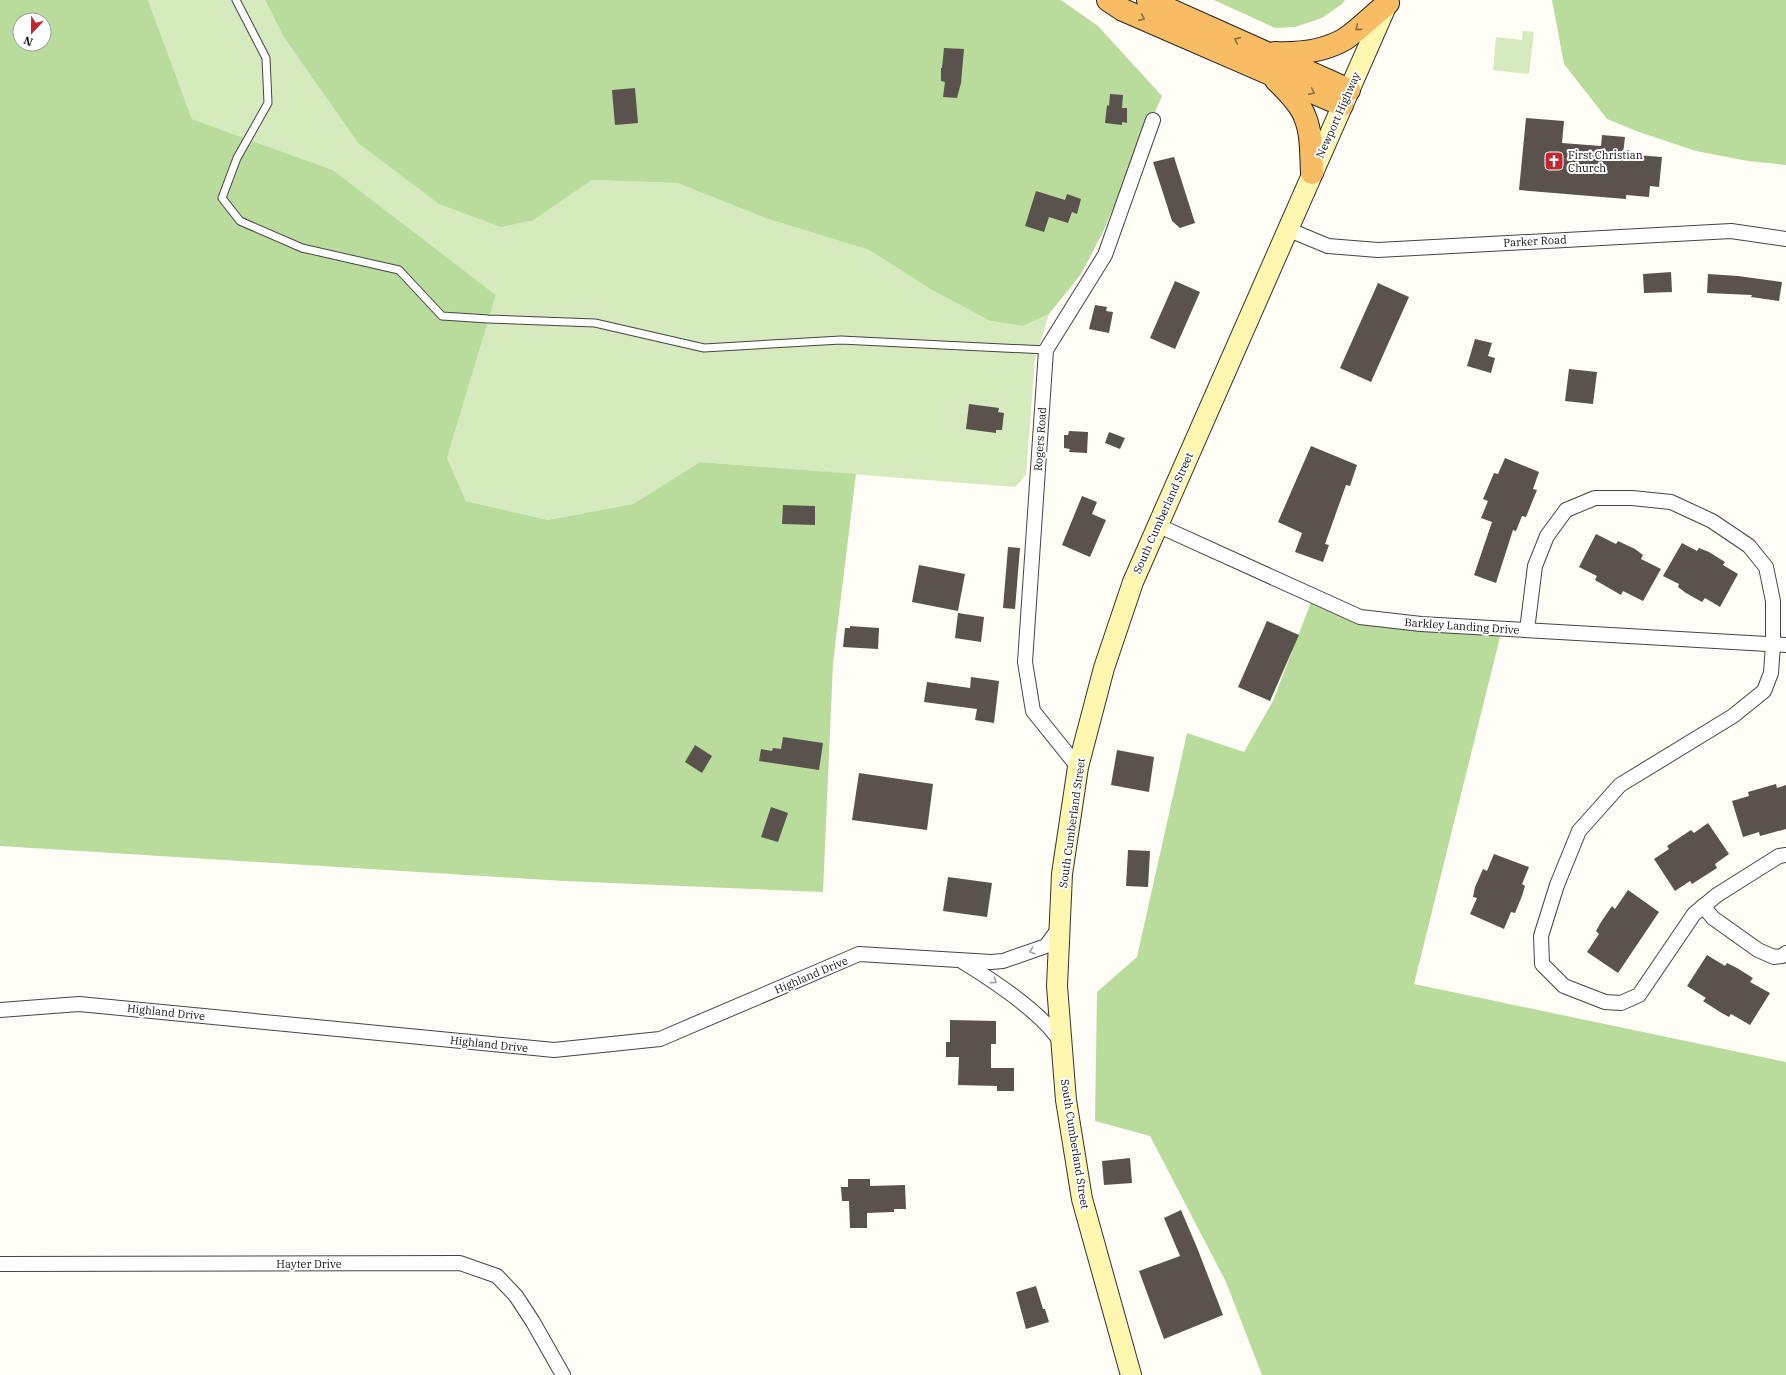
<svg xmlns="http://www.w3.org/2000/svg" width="1786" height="1375" font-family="'IBM Plex Serif',serif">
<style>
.green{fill:#d5ebbd}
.forest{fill:#b9dc9c;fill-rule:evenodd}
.building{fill:#5a524d}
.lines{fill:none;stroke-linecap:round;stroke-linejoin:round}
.service-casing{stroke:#444;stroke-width:9}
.minor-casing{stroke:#444;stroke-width:16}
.secondary-casing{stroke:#333;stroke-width:22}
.trunk-casing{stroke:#222;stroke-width:24}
.service{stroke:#fff;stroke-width:7}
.minor{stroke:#fff;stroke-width:14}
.secondary{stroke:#fff6b0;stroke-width:20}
.trunk{stroke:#f7bc64;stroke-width:22}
.oneway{stroke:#906f3f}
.oneway2{stroke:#a0a0a0}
.labels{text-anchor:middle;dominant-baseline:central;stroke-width:4;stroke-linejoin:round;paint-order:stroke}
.street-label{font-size:11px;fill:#111;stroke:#fff}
.poi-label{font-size:11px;fill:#111;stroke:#fff;text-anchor:start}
</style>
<rect width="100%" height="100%" fill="#fffdf5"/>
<g class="green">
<polygon points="148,0 265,0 283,36 358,143 534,220 592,180 677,183 765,218 869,250 932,290 990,321 1023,326 1049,314 1035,359 1026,475 1015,487 700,462 633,504 548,520 466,501 447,458 496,295 333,170 192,119"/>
<polygon points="1523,31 1534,32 1529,74 1493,70 1496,37 1522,40"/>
</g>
<g class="forest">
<path d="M0 0H148L192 119 333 170 496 295 447 458 466 501 548 520 633 504 700 462 856 474 833 663 823 892 564 881 0 846ZM20 20H44V44H20Z"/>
<polygon points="265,0 1061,0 1098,26 1162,96 1102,234 1081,274 1049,314 1023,326 990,321 932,290 869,250 765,218 677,183 592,180 534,220 501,227 439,204 358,143 283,36"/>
<polygon points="1214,0 1345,0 1342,4 1322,18 1295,27 1275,28"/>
<polygon points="1552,0 1786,0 1786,165 1748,161 1696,151 1639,132 1607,119 1564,64"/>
<polygon points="1313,597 1360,617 1502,629 1414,984 1786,1062 1786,1375 1262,1375 1226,1282 1150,1136 1095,1121 1097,992 1137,957 1187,733 1244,752 1273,701"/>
</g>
<g class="building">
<polygon points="944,48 964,49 961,83 957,98 943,97 945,82 941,81 941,68 942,68"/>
<polygon points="635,88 638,123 615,125 612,90"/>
<polygon points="1110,94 1123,95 1122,108 1127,108 1127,123 1122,122 1122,125 1105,123 1107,105 1109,106"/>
<polygon points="1526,118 1564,121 1562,143 1601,146 1602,135 1625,137 1623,154 1662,157 1659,187 1650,186 1649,197 1626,195 1626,199 1519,190"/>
<polygon points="1174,157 1195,223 1180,228 1172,221 1153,162"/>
<polygon points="1036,191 1065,200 1067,194 1081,199 1077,214 1072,212 1068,223 1049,217 1044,232 1025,226"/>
<polygon points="1671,272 1672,292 1644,293 1643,274"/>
<polygon points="1708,274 1738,276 1782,282 1779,301 1751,297 1752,295 1707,293"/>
<polygon points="1175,281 1200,292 1175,349 1150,338"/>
<polygon points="1378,283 1409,297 1371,382 1340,368"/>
<polygon points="1095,305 1107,307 1106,311 1113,312 1109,333 1089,329"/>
<polygon points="1475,339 1492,343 1488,356 1495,358 1491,373 1467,366"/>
<polygon points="1569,369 1597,372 1593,404 1565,401"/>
<polygon points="969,404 999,408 998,412 1004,413 1002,430 996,430 996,433 966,429"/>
<polygon points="1069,431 1088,432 1087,453 1069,452 1070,449 1064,448 1064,435 1068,435"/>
<polygon points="1109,432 1125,438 1120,449 1105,443"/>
<polygon points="1311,446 1357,465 1350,486 1346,485 1325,544 1329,545 1323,562 1295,552 1302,533 1278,522"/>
<polygon points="1505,458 1539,472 1533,489 1537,490 1526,517 1522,516 1516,531 1513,530 1496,583 1474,575 1492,522 1481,518 1488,501 1483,499 1494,473 1498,474"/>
<polygon points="1082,496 1097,502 1092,514 1106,520 1090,557 1062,545"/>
<polygon points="783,505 815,506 815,525 782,524"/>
<polygon points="1596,534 1616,544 1618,541 1635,549 1643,555 1641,559 1661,569 1643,601 1623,591 1621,595 1595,580 1597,576 1579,567"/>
<polygon points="1682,543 1697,551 1699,548 1709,552 1725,562 1723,565 1738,574 1720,607 1705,598 1702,602 1686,593 1678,587 1679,584 1663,576"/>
<polygon points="1008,547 1020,548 1015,609 1003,608"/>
<polygon points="919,565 965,574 958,611 912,602"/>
<polygon points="958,613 984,617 981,642 955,638"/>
<polygon points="1267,621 1299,635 1270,701 1238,687"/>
<polygon points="850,626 879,628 878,649 843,647 845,628 850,628"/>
<polygon points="971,677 999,681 994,723 975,720 977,709 924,702 927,682 970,688"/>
<polygon points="783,737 823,743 819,770 759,761 761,749 772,751 773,748 781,749"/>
<polygon points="695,745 712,756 702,773 685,762"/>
<polygon points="1117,750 1154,757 1149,792 1111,785"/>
<polygon points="859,773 933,784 927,830 852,820"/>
<polygon points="1776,784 1777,788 1786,785 1786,829 1760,836 1759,832 1743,837 1732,801 1749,796 1748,792"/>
<polygon points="771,807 788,813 778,842 761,837"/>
<polygon points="1708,823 1729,854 1715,864 1717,868 1692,884 1690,881 1675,891 1654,859 1669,849 1667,846 1691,830 1694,833"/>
<polygon points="1128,850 1150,851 1148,887 1126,886"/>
<polygon points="1494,854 1529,867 1522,884 1525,886 1522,896 1515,913 1511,912 1504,929 1470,914 1477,898 1473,897 1475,887 1483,869 1487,871"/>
<polygon points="948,877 992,883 987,917 943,911"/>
<polygon points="1628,890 1659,912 1618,973 1587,952 1599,934 1596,931 1601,922 1612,906 1615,909"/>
<polygon points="1707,955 1725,966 1727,963 1737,968 1753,978 1750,982 1770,993 1750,1025 1731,1014 1729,1017 1720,1012 1703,1001 1706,998 1687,986"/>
<polygon points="950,1020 996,1021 996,1044 991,1044 991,1068 1014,1068 1014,1091 997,1091 997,1086 958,1085 959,1057 946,1057 946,1042 950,1042"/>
<polygon points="1130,1158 1132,1183 1104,1185 1102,1161"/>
<polygon points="848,1179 870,1179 870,1186 905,1185 906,1209 894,1209 894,1212 867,1213 867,1228 850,1228 849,1201 842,1201 841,1187 848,1187"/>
<polygon points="1181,1210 1198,1250 1223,1315 1164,1339 1139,1271 1180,1256 1164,1218"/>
<polygon points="1036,1286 1043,1309 1045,1309 1049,1322 1026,1329 1016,1292"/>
</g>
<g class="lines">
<g class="service-casing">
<polyline id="service" points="236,0 266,58 268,103 237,158 222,198 240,221 302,248 399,270 442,316 488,319 595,323 704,348 841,340 1046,350"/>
</g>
<g class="minor-casing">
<g id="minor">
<polyline points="1287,229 1328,246 1378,250 1731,231 1786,239"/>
<polyline points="1157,525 1360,617 1421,624 1786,645"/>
<polyline points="1527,630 1535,566 1547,536 1566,510 1595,498 1632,498 1671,502 1712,521 1749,546 1766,567 1773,601 1773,645 1771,673 1764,691 1733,716 1620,785 1579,831 1557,885 1541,936 1542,964 1564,986 1605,1002 1621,1003 1639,995 1694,914 1717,895 1779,856 1786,855"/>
<polyline points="1078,767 1033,711 1025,662 1046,350 1105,255 1153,120"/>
<polyline points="1703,906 1713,918 1758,950 1774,957 1782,956 1786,953"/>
<path d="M963 962C994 981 1043 1013 1062 1044"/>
<polyline points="0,1010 79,1004 554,1050 660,1039 859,954 991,962 1003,961 1046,946 1059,928"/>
<polyline points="0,1264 460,1263 497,1276 516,1296 533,1322 563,1375"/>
</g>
</g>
<g class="secondary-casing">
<polyline id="secondary" points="1131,1375 1082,1199 1066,1100 1057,986 1062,874 1078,767 1104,668 1133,582 1388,2"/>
</g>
<g class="trunk-casing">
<g id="trunk">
<polyline points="1108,0 1123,10 1342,105"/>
<polyline points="1148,0 1349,90"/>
<path d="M1275 53C1299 54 1323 52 1345 39 1360 29 1374 14 1388 3"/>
<path d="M1276 80C1286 90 1300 103 1305 117 1312 134 1311 154 1312 173"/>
</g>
</g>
<use href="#service" class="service"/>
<use href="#minor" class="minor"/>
<use href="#secondary" class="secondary"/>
<use href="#trunk" class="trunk"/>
</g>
<defs><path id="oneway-chevron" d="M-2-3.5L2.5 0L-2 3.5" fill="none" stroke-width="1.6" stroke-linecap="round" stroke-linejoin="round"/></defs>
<g class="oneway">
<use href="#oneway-chevron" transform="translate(1142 18) rotate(24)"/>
<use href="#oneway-chevron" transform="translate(1358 28) rotate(140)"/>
<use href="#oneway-chevron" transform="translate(1237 40) rotate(-156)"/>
<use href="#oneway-chevron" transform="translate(1312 92) rotate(24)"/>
</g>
<g class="oneway2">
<use href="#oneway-chevron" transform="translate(1032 951) rotate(161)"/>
<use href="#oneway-chevron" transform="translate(994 981) rotate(36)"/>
</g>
<defs>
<g id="church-square" transform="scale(1)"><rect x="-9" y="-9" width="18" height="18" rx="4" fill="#c4262e" stroke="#fff"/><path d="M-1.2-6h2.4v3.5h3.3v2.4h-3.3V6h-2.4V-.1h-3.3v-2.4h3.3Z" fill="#fff"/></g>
</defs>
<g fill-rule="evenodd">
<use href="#church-square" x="1554" y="161"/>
</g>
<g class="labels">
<g class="street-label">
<text transform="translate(1338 115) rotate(-66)">Newport Highway</text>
<text transform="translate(1535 241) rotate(-3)">Parker Road</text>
<text transform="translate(1040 439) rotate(-86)">Rogers Road</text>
<text transform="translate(1163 513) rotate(-66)">South Cumberland Street</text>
<text transform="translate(1462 626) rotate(4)">Barkley Landing Drive</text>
<text transform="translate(1072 823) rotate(-82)">South Cumberland Street</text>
<text transform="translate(811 975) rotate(-23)">Highland Drive</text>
<text transform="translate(166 1012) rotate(6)">Highland Drive</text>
<text transform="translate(489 1044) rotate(6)">Highland Drive</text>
<text transform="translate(1075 1144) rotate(81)">South Cumberland Street</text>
<text x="309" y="1264">Hayter Drive</text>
</g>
<g class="poi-label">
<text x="1568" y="155">First Christian<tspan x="1568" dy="13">Church</tspan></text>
</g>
</g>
<g transform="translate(32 32) rotate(202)"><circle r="19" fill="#ffffff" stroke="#a0a0a0"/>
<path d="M0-3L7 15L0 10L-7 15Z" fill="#c4262e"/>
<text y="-6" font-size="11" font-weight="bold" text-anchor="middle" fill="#111111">N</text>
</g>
</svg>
